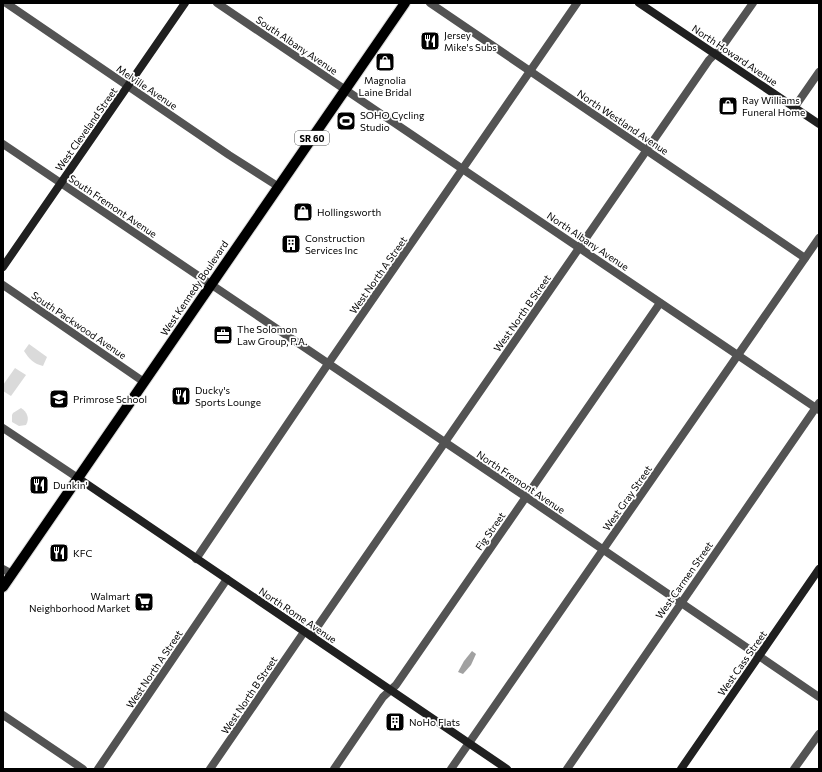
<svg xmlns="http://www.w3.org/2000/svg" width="822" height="772" font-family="Commissioner,sans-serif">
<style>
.green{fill:#dadada}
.water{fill:#a1a1a1}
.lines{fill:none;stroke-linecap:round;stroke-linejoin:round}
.primary-casing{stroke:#dbdbdb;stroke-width:12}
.street{stroke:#535353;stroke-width:8}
.secondary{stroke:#202020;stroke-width:8}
.primary{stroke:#000;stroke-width:10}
.labels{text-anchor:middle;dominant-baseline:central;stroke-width:3.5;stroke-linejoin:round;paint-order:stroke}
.shield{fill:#fff;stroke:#4c4c4c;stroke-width:1}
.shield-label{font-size:9px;font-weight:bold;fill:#000}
.poi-label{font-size:10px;fill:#000;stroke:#fff;text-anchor:start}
.street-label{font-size:10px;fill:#000;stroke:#fff}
</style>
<rect width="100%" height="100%" fill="#fff"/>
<g class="green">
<path d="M29 344 47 357 43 366C34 364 29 359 24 351Z"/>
<polygon points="15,368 26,375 11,396 3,391 3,385"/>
<path d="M21 408C27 412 30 418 26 425L19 426 12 422V415L13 413Z"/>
</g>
<polygon class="water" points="472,651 476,654 471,665 463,674 458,672 464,661"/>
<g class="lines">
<g class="primary-casing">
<polyline id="primary" points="3,587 405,3"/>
</g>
<g class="street">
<polyline points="6,3 229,155 279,187"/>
<polyline points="217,3 819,410"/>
<polyline points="430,3 805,258"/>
<polyline points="794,108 819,72"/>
<polyline points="3,144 526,497 819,697"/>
<polyline points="3,285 144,382"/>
<polyline points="3,428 78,478"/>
<polyline points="196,559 328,364 577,3"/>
<polyline points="3,569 12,574"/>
<polyline points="311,636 709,60 722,47 753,3"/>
<polyline points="3,715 83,769"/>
<polyline points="98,769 227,579"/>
<polyline points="210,769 304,632"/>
<polyline points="334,769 383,697 396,685 660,303"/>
<polyline points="451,769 819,238"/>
<polyline points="567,769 819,403"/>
<polyline points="794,769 819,734"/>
</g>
<g class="secondary">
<polyline points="639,3 819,124"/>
<polyline points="3,267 185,3"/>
<polyline points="78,478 507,769"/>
<polyline points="681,769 819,569"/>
</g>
<use href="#primary" class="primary"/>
</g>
<defs>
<g id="restaurant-square" transform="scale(1)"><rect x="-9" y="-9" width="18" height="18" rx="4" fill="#000" stroke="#fff"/><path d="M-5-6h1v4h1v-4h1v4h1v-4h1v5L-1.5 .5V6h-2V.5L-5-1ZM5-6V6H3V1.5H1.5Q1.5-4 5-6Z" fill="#fff"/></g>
<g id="shop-square" transform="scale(1)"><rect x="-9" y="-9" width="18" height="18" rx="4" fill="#000" stroke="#fff"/><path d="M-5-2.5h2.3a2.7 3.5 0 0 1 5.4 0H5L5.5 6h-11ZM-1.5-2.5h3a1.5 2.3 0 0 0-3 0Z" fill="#fff"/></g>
<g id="stadium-square" transform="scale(1)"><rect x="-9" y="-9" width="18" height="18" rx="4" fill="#000" stroke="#fff"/><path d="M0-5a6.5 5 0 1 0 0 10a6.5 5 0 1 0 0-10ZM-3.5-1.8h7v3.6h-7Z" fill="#fff"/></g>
<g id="building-square" transform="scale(1)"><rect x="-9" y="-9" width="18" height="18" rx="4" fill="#000" stroke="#fff"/><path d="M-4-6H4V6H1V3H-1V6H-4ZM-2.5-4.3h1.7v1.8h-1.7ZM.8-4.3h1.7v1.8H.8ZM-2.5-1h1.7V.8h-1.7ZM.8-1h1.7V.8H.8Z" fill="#fff"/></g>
<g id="office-square" transform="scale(1)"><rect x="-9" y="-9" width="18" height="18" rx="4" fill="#000" stroke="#fff"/><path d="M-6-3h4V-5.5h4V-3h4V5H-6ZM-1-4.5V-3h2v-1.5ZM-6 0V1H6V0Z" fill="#fff"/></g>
<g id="school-square" transform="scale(1)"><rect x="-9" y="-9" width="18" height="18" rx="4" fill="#000" stroke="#fff"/><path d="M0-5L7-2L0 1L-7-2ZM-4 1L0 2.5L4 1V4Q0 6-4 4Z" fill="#fff"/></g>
<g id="supermarket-square" transform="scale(1)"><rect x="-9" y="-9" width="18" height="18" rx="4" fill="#000" stroke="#fff"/><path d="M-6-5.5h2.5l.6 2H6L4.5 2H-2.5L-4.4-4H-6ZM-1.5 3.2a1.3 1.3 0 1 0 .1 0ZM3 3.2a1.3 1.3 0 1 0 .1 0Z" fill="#fff"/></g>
</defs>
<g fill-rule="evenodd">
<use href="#restaurant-square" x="430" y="41"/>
<use href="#shop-square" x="385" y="62"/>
<use href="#shop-square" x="728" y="106"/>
<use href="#stadium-square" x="346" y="121"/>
<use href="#shop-square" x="303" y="212"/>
<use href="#building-square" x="291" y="244"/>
<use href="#office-square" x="223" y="335"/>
<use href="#restaurant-square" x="181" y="396"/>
<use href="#school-square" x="59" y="399"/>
<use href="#restaurant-square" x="39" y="485"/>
<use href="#restaurant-square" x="59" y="553"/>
<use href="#supermarket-square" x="144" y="602"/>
<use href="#building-square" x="395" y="722"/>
</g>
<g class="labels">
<rect class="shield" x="295" y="131" width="34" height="14" rx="3"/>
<g class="shield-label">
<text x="312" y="138">SR 60</text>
</g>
<g class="poi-label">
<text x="444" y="35">Jersey<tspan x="444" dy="12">Mike's Subs</tspan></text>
<text x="385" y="80" text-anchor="middle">Magnolia<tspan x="385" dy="12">Laine Bridal</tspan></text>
<text x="742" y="100">Ray Williams<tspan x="742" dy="12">Funeral Home</tspan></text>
<text x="360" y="115">SOHO Cycling<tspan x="360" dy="12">Studio</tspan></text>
<text x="317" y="212">Hollingsworth</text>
<text x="305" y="238">Construction<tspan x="305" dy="12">Services Inc</tspan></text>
<text x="237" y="329">The Solomon<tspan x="237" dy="12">Law Group, P.A.</tspan></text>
<text x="195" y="390">Ducky's<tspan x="195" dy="12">Sports Lounge</tspan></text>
<text x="73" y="399">Primrose School</text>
<text x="53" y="485">Dunkin'</text>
<text x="73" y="553">KFC</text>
<text x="130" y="596" text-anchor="end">Walmart<tspan x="130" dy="12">Neighborhood Market</tspan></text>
<text x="409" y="722">NoHo Flats</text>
</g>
<g class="street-label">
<text transform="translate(297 45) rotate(34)">South Albany Avenue</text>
<text transform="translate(735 55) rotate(34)">North Howard Avenue</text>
<text transform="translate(147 87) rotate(34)">Melville Avenue</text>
<text transform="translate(623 122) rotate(34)">North Westland Avenue</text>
<text transform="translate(86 129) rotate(-55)">West Cleveland Street</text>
<text transform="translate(113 206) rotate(34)">South Fremont Avenue</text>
<text transform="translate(588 241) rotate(34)">North Albany Avenue</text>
<text transform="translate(378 275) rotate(-55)">West North A Street</text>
<text transform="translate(194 288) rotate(-56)">West Kennedy Boulevard</text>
<text transform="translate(522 313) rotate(-55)">West North B Street</text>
<text transform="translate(79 325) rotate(34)">South Packwood Avenue</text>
<text transform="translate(521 482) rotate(34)">North Fremont Avenue</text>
<text transform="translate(627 498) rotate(-55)">West Gray Street</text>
<text transform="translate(490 531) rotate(-55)">Fig Street</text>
<text transform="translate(684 580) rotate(-55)">West Carmen Street</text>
<text transform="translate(298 615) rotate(34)">North Rome Avenue</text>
<text transform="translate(742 663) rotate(-55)">West Cass Street</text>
<text transform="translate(154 669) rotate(-56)">West North A Street</text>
<text transform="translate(249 695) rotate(-56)">West North B Street</text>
</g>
</g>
<rect width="822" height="772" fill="none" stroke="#000000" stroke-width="8"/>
</svg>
